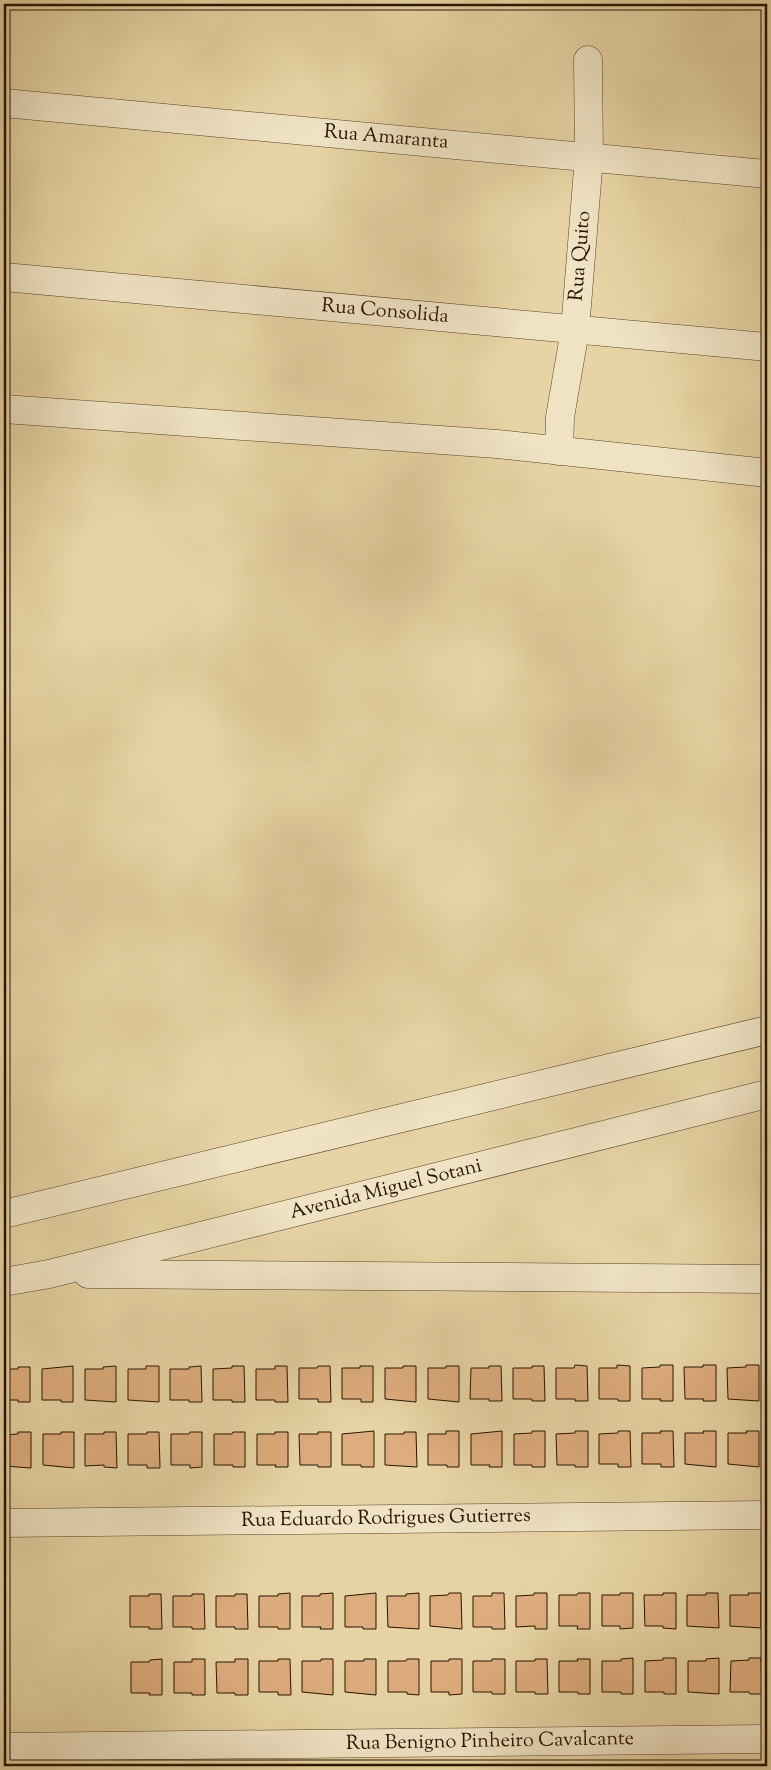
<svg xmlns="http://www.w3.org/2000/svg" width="771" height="1770" font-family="'Sorts Mill Goudy',serif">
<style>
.building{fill:#dead7d;stroke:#291400}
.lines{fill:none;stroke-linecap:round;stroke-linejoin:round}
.minor-casing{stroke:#584429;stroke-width:29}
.minor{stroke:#efe3c4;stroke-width:28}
.labels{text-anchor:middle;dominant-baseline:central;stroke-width:4;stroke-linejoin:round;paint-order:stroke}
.street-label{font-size:20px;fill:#291400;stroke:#efe3c4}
</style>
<rect width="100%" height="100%" fill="#e7d4a4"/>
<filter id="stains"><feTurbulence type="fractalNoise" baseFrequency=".004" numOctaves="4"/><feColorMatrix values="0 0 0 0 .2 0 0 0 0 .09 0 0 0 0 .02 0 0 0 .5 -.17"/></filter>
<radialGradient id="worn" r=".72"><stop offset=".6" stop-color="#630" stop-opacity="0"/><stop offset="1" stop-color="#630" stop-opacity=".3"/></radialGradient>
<g class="building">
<polygon points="575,1365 587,1366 588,1401 575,1401 575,1399 556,1399 556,1368 574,1368"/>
<polygon points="617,1365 630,1366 630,1401 618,1401 618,1399 599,1399 599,1368 617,1368"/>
<polygon points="660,1365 673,1365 673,1401 660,1401 661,1399 642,1399 642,1368 660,1367"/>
<polygon points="703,1365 716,1365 716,1401 703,1401 704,1399 685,1399 684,1367 703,1367"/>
<polygon points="746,1365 759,1365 759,1401 728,1399 727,1368 746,1367"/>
<polygon points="73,1366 73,1402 61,1402 61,1400 42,1400 42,1369"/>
<polygon points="116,1366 116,1402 85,1400 85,1369 103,1369 103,1367"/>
<polygon points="146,1366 159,1366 159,1402 128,1400 128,1369 146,1369"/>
<polygon points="201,1366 202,1402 189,1402 189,1400 170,1400 170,1369 189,1369 189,1367"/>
<polygon points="232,1366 244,1366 245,1402 232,1402 232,1400 213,1400 213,1369 232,1368"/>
<polygon points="275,1366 287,1366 288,1402 275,1402 275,1400 256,1400 256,1369 275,1369"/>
<polygon points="318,1366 330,1366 331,1402 318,1402 318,1399 299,1399 299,1368 317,1368"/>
<polygon points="360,1366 373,1366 373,1402 361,1402 361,1399 342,1399 342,1368 360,1368"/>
<polygon points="403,1366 416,1366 416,1402 385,1399 385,1368 403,1368"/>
<polygon points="446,1366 459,1366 459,1402 428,1399 428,1368 446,1368"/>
<polygon points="489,1366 501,1366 502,1401 489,1401 489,1399 470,1399 471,1368 489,1368"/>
<polygon points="532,1366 544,1366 545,1401 532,1401 532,1399 513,1399 513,1368 532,1368"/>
<polygon points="18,1367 30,1367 30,1402 18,1402 18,1400 4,1400 4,1369 18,1369"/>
<polygon points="374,1431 374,1467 361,1467 361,1465 342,1465 342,1434"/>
<polygon points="446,1431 459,1431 459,1467 447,1467 447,1465 428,1465 428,1434 446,1434"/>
<polygon points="502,1431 502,1467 489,1467 490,1465 471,1465 471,1434"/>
<polygon points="532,1431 545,1431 545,1467 532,1467 532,1465 514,1465 514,1434 532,1433"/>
<polygon points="575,1431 588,1431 588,1467 575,1467 575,1465 557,1465 556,1434 575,1433"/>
<polygon points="618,1431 630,1431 631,1467 618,1467 618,1464 599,1464 599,1434 618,1433"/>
<polygon points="660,1431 673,1431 674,1467 661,1467 661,1464 642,1464 642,1433 661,1433"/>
<polygon points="703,1431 716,1431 716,1467 685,1464 685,1433 704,1433"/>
<polygon points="746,1431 759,1431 759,1467 728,1464 728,1433 747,1433"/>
<polygon points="18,1432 31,1432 31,1468 4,1466 4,1435 18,1434"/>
<polygon points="61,1432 74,1432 74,1468 43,1465 43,1434 61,1434"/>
<polygon points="104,1432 116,1432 117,1468 104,1467 104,1465 85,1466 85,1434 104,1434"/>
<polygon points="147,1432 159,1432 160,1468 147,1468 147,1465 128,1465 128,1434 147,1434"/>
<polygon points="190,1432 202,1432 202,1467 190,1468 190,1465 171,1465 171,1434 189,1434"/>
<polygon points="233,1432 245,1432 245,1467 233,1467 233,1465 214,1465 214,1434 232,1434"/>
<polygon points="275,1432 288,1432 288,1467 275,1467 276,1465 257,1465 257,1434 275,1434"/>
<polygon points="318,1432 331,1432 331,1467 318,1467 318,1465 300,1465 299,1434 318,1434"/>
<polygon points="404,1432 416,1432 417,1467 385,1465 385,1434 404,1434"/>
<polygon points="290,1593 290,1629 278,1629 278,1627 259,1627 259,1596 278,1596 278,1594"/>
<polygon points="333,1593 333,1629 320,1629 321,1627 302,1627 302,1596 320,1596 320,1594"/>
<polygon points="376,1593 376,1629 363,1629 363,1627 345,1627 345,1596"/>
<polygon points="419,1593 419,1629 388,1627 387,1596 406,1596 406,1594"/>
<polygon points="449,1593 461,1593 462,1629 430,1626 430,1596 448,1595"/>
<polygon points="492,1593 504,1593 505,1629 492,1629 492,1627 473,1627 473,1596 492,1596"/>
<polygon points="534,1593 547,1593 547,1629 535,1629 535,1626 516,1627 516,1596 534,1595"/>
<polygon points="578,1593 590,1593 590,1629 577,1629 578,1626 559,1626 559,1595 577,1595"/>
<polygon points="620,1593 633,1593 633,1628 620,1629 620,1626 602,1626 602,1595 620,1595"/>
<polygon points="663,1593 676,1593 676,1629 663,1628 663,1626 645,1626 644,1595 663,1595"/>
<polygon points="706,1593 718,1593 719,1628 687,1626 687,1595 706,1595"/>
<polygon points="748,1593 761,1593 761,1628 730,1626 730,1595 749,1595"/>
<polygon points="149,1594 161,1594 162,1629 149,1629 149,1627 130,1627 130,1596 149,1596"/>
<polygon points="192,1594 204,1594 205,1629 192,1629 192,1627 173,1627 173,1596 192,1596"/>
<polygon points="235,1594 247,1594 248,1629 235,1629 235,1627 216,1627 216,1596 235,1596"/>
<polygon points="633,1658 633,1694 621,1694 621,1692 602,1692 602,1661 621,1661 621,1659"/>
<polygon points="663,1658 676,1658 676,1694 664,1694 664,1692 645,1692 645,1661 663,1660"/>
<polygon points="719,1658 719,1694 688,1692 688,1661 706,1661 706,1659"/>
<polygon points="749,1658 761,1658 762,1694 750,1694 749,1692 730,1692 731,1661 749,1660"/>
<polygon points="162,1659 162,1695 149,1695 150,1693 131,1693 131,1662 149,1662 150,1660"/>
<polygon points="192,1659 205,1659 205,1695 192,1695 192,1693 174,1693 174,1662 192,1662"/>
<polygon points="235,1659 248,1659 248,1695 235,1695 235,1693 217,1693 216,1662 235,1662"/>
<polygon points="278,1659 290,1659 291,1695 278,1695 278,1692 259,1692 259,1661 278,1661"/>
<polygon points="321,1659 333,1659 333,1695 302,1692 302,1661 321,1661"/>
<polygon points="364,1659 376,1659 376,1695 345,1692 345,1661 364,1661"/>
<polygon points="407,1659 419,1659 419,1695 407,1694 407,1692 388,1692 388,1661 406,1661"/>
<polygon points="449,1659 462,1659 462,1694 449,1695 449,1692 431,1692 431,1661 449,1661"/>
<polygon points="492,1659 505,1659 505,1694 492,1694 492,1692 473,1692 473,1661 492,1661"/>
<polygon points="535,1659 547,1659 548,1694 535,1694 535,1692 516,1692 516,1661 535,1661"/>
<polygon points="577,1659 590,1659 590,1694 578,1694 578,1692 559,1692 559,1661 578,1661"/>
</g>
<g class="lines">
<g class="minor-casing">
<g id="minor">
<polyline points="4,103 767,174"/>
<polyline points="4,277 767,347"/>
<polyline points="4,409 497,444 767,473"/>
<polyline points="559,451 560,417 575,330 589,157 588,60"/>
<polyline points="4,1214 767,1030"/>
<polyline points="88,1274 767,1279"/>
<polyline points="4,1282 49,1274 767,1094"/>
<polyline points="4,1523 767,1515"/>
<polyline points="4,1747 767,1739"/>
</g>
</g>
<use href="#minor" class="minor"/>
</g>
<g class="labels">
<g class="street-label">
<text transform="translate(386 138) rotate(5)">Rua Amaranta</text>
<text transform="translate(581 256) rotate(-85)">Rua Quito</text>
<text transform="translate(385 312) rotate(5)">Rua Consolida</text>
<text transform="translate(386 1190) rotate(-14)">Avenida Miguel Sotani</text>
<text transform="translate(386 1519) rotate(-1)">Rua Eduardo Rodrigues Gutierres</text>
<text transform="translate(490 1742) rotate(-1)">Rua Benigno Pinheiro Cavalcante</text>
</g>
</g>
<rect width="771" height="1770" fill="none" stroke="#e7d4a4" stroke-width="20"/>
<rect x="5" y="5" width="761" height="1760" fill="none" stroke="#291400" stroke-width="2.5"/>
<rect x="10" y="10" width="751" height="1750" fill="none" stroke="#291400"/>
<rect width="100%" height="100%" filter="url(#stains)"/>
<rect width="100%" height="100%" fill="url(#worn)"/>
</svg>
